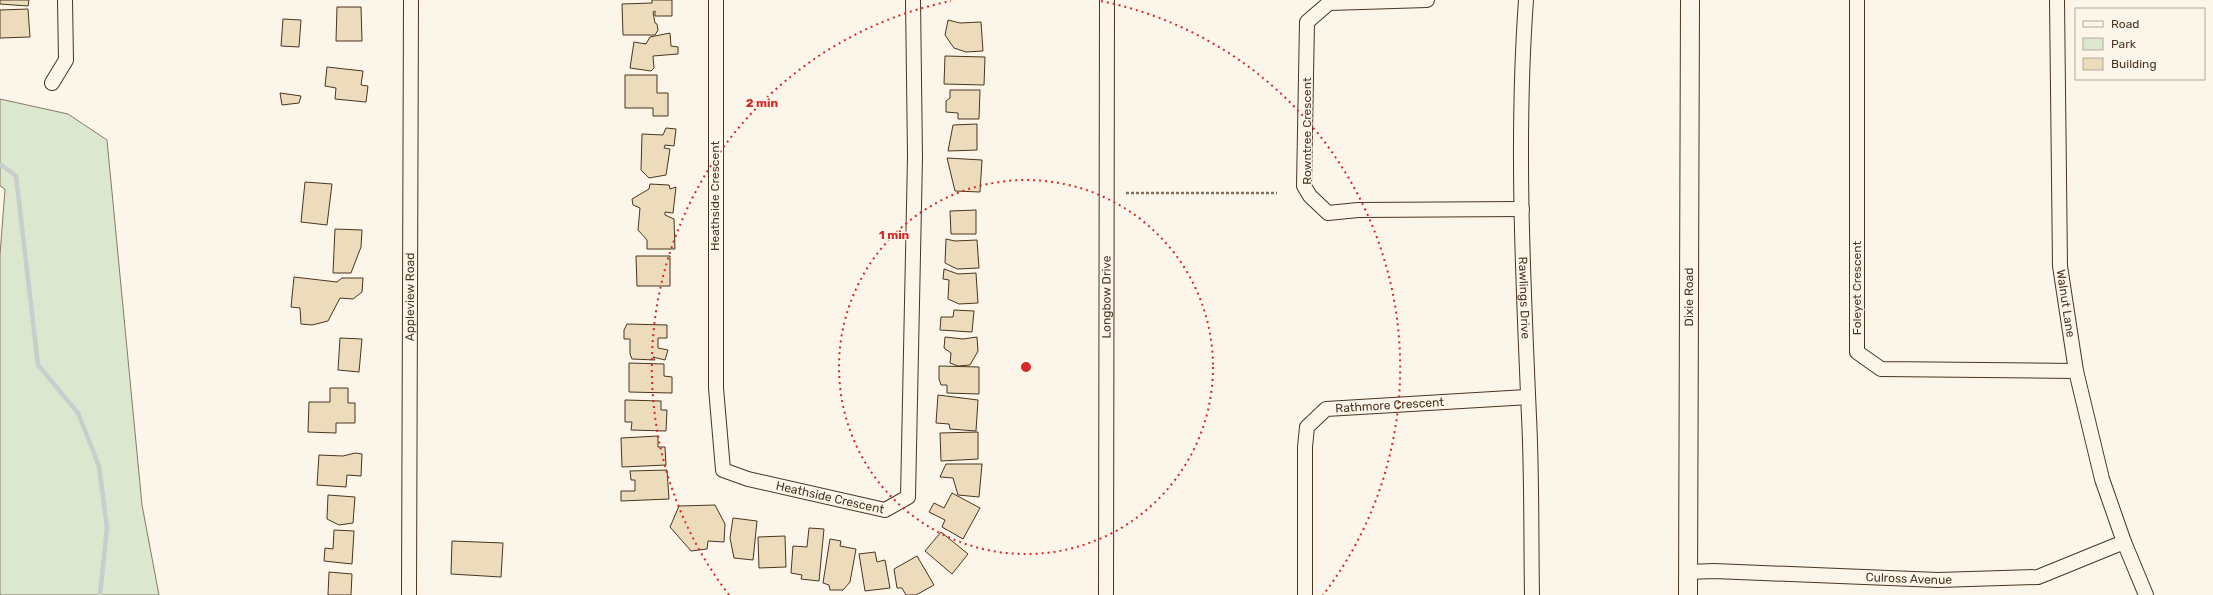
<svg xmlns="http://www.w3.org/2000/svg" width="2213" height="595" font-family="Rubik,sans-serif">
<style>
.green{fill:#dce7d0;stroke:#887966}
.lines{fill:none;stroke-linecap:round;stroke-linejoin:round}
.stream{stroke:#c9cecd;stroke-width:4.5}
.building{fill:#ecdcbc;stroke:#4a3520}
.minor-casing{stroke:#4a3520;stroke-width:16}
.tertiary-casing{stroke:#4a3520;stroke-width:20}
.path{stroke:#7f6f5c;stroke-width:2.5;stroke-dasharray:3 2;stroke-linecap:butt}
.minor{stroke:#fbf6e9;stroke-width:14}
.tertiary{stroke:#fbf6e9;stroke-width:18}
.ring{fill:none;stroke:#d62828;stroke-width:2;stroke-dasharray:2 4}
.labels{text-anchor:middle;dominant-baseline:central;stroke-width:3;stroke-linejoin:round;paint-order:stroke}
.street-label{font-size:12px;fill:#4a3520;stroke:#fbf6e9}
.centre{fill:#d62828;stroke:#fbf6e9;stroke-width:2}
.ring-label{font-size:12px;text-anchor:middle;font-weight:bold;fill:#d62828;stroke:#fbf6e9;stroke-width:3;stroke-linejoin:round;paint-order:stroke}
</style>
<rect width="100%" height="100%" fill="#fbf6e9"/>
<polygon class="green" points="0,99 68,114 107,140 142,505 159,595 0,595 0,255 5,189 0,186"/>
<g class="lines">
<polyline class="stream" points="0,164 16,176 38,365 78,413 99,466 107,528 100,595"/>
</g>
<g class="building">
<polygon points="0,0 29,0 28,6 0,4"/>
<polygon points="652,0 672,0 672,16 655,16 655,11 653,12 655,23 657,24 658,30 655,35 623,35 622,4 652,3"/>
<polygon points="337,7 361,7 362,41 336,41"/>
<polygon points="28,9 30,37 0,38 0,10"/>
<polygon points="283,19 301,20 299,47 281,46"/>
<polygon points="948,20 960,23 981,22 983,51 966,52 954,48 945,35"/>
<polygon points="670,33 671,46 678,47 678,54 653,56 654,68 651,71 630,68 634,42 646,44 650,37"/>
<polygon points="945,56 985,57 984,85 944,84"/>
<polygon points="327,67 363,71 361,85 368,86 366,102 335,99 336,88 325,86"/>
<polygon points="625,75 657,75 657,93 668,93 668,116 653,116 653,108 625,108"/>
<polygon points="950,90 980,90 979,119 958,119 958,113 946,112 946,101 950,98"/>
<polygon points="280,93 301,96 299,103 282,105"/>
<polygon points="977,124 977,150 948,151 953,125"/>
<polygon points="666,128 676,129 674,146 665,145 664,148 670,149 666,175 649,178 641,170 642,134 663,135"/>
<polygon points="947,158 982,160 980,192 955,191"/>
<polygon points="305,182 332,184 327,225 301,222"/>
<polygon points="650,184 669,185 670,189 676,187 673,213 665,212 665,215 674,219 675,249 647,249 647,240 638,230 640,208 633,205 632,199 649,189"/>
<polygon points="976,210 976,234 951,234 950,211"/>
<polygon points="335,229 362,230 361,247 351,273 333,273"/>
<polygon points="946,239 955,241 977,240 979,268 957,269 945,263"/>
<polygon points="636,256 670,256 670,286 637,286"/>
<polygon points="944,269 958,274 976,273 978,303 959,304 948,299 949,280 943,279"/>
<polygon points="294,277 337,282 342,278 363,278 362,292 353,299 340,298 328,321 312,325 301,324 300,308 291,307"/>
<polygon points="954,310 974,311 972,332 940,330 941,317 953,317"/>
<polygon points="627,324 667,325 667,338 658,338 658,348 668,350 665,360 653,357 655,360 632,359 630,354 630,339 624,339 624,330"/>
<polygon points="945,337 963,339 977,337 978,351 970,365 958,366 950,363 951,353 944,348"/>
<polygon points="340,338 362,339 359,372 338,370"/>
<polygon points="629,363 664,364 664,376 672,377 672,393 629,392"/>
<polygon points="939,366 979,367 979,394 947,393 947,385 941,385 939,379"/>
<polygon points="330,388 348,388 348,403 355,403 355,423 336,423 336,433 308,432 309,402 330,402"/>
<polygon points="938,395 978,400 976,431 950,429 949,424 936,423"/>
<polygon points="625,400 661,401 661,410 667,410 666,431 631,430 632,422 625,422"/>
<polygon points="978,432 978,459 941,461 940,433"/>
<polygon points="658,436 658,447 665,447 666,465 622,467 621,438"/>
<polygon points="355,453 362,454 361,476 347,475 346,487 317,485 319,455 343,456"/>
<polygon points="946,464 982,464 979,497 958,495 953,478 940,477"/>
<polygon points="667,470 669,499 621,501 621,491 635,491 635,480 631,480 630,471"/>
<polygon points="952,493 980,508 963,539 942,527 945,520 929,512 934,503 944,508"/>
<polygon points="328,495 355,497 353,523 339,525 327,519"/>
<polygon points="715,505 725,524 724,542 708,541 707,549 691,551 670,527 679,506"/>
<polygon points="733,518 757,521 753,560 734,558 730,538"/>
<polygon points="809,528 824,529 819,581 801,579 802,575 791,573 793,546 807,547"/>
<polygon points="334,530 354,531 352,564 324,561 325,548 333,549"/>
<polygon points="941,532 968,554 952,574 925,551"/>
<polygon points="785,536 786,567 759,568 758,537"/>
<polygon points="830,539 841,541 840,546 856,549 850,582 843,590 830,590 829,585 823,583"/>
<polygon points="452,541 503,543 501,577 451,574"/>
<polygon points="875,552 877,562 885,560 890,588 865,591 859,554"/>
<polygon points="917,556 934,585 916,595 906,595 902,588 897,588 894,569"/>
<polygon points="329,572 352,574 351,595 328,595"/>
</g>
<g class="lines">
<g class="minor-casing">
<g id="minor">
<path id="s1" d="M716 0V388L723 470 748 479 885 510 908 497 915 157 913 0"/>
<polyline points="1427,0 1329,3 1307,22 1304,186 1310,196 1328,213 1358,210 1522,209"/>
<path id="s2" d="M1526 0C1516 138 1523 278 1529 417 1532 476 1531 536 1532 595"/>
<polyline points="1857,0 1857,352 1881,369 2076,371"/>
<path id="s3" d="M2057 0 2060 266 2076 371 2102 479 2124 542 2146 595"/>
<polyline points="52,83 66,60 65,0"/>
<path id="s4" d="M1688 572 1714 571 1938 580 2038 577 2124 542"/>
<path id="s5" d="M409 595 411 0"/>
<path id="s6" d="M1106 595 1107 0"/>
<path id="s7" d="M1305 595V447L1307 427 1326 409 1528 397"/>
</g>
</g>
<g class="tertiary-casing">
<g id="tertiary">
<path id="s8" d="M1688 595 1690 0"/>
</g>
</g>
<polyline class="path" points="1126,193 1277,193"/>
<use href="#minor" class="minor"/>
<use href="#tertiary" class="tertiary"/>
</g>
<g class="ring">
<circle cx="1026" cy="367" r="187"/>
<path d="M729 595A374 374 0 0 1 951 1M1101 1A374 374 0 0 1 1323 595"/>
</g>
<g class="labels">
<g class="street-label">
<text transform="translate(1307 131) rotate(-90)">Rowntree Crescent</text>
<text transform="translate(715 196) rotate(-90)">Heathside Crescent</text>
<text transform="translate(1857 288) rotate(-90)">Foleyet Crescent</text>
<text stroke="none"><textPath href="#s5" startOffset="298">Appleview Road</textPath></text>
<text stroke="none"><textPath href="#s6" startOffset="298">Longbow Drive</textPath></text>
<text stroke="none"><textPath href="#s2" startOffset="298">Rawlings Drive</textPath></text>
<text stroke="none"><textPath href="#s8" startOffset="298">Dixie Road</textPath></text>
<text stroke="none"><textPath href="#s3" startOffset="304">Walnut Lane</textPath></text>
<text stroke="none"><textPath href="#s7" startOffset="258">Rathmore Crescent</textPath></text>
<text stroke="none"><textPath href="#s1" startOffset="581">Heathside Crescent</textPath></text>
<text stroke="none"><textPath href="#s4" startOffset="221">Culross Avenue</textPath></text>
</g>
</g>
<circle cx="1026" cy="367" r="6" class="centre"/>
<g class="ring-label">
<text x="762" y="107">2 min</text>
<text x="894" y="239">1 min</text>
</g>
<rect x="2075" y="8" width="130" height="72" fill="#fbf6e9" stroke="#b4a999"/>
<rect x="2083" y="21" width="20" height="6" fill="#fbf6e9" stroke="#b4a999"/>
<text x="2111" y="28" font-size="12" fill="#4a3520">Road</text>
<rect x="2083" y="38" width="20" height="12" fill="#dce7d0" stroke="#b4a999"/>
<text x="2111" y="48" font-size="12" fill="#4a3520">Park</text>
<rect x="2083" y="58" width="20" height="12" fill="#ecdcbc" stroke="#b4a999"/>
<text x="2111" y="68" font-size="12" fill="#4a3520">Building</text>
</svg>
